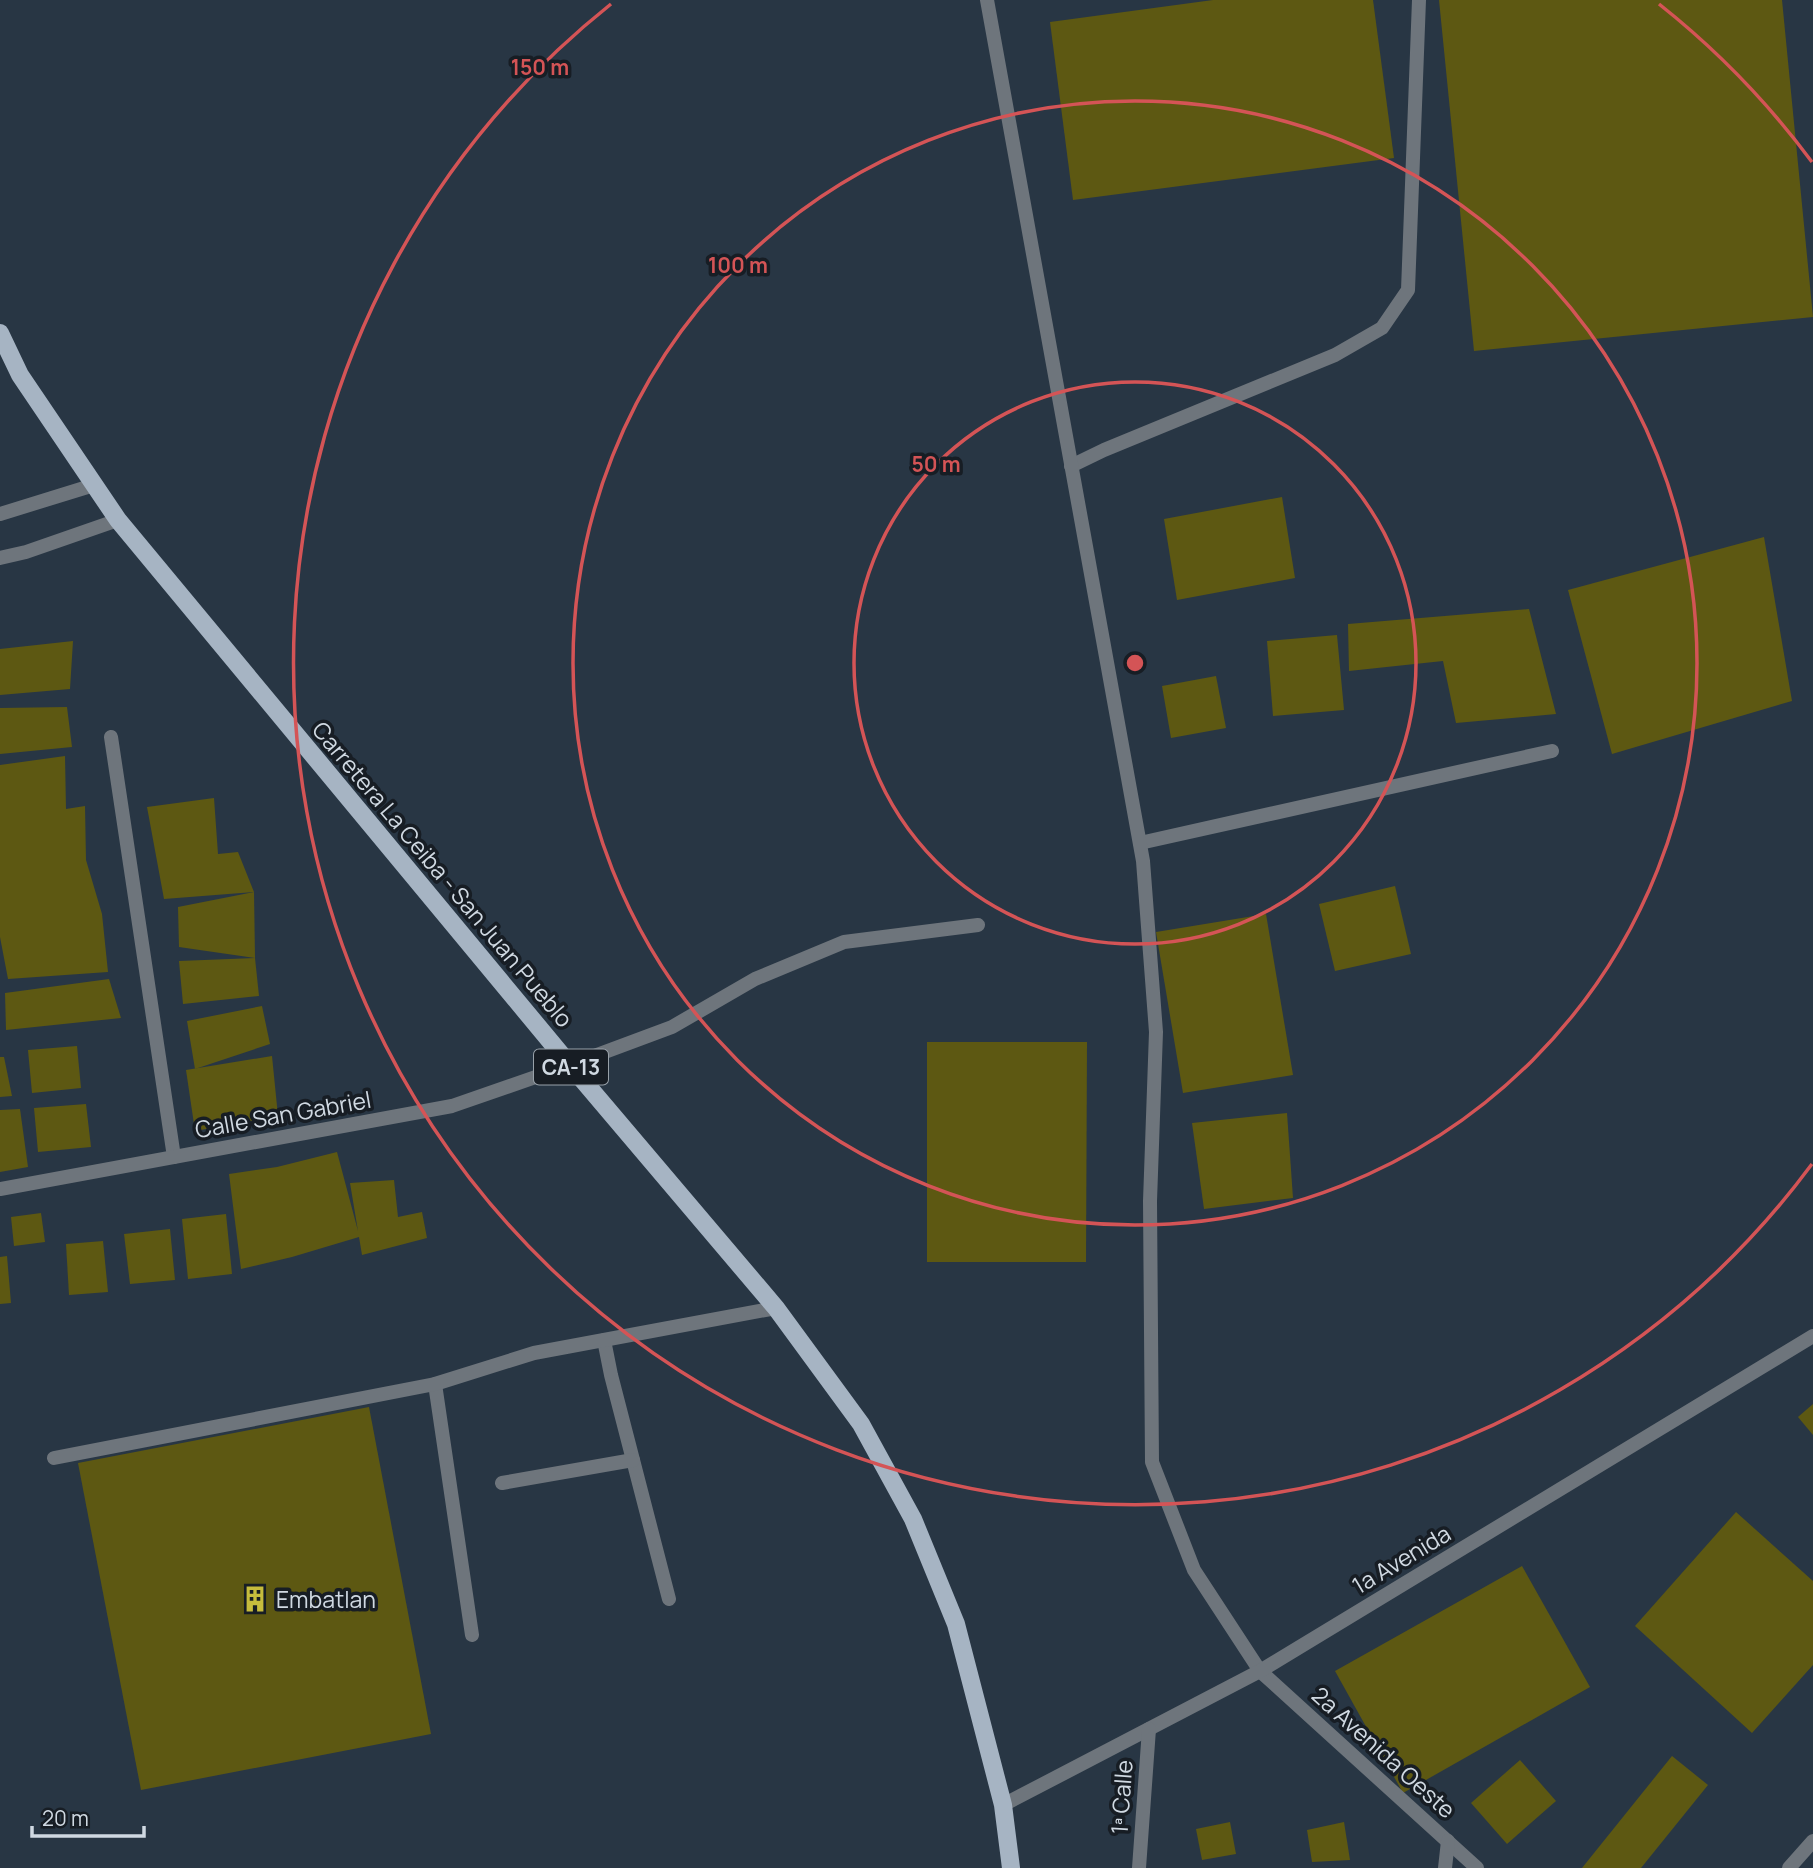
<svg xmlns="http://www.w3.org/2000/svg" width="1813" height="1868" font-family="Manrope,sans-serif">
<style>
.building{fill:#5d5812}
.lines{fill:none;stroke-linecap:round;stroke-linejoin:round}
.lane{stroke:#6e757c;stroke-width:14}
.street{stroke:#6e757c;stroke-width:14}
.primary{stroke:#a6b4c3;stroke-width:18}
.ring{fill:none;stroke:#d45456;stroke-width:3.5}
.labels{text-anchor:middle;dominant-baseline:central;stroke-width:7;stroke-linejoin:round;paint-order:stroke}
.shield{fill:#171d24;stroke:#98a1a9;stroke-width:2}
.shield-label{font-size:21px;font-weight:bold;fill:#d0d9e2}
.street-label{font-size:23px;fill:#d0d9e2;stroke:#171d24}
.poi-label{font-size:23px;fill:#d0d9e2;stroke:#171d24;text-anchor:start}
.centre{fill:#d45456;stroke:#171d24;stroke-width:3.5}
.ring-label{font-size:21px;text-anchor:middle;font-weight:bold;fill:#d45456;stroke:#171d24;stroke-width:7;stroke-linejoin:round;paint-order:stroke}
</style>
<rect width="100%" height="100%" fill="#283644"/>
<g class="building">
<polygon points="1213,0 1373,0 1394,158 1073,200 1050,22"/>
<polygon points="1439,0 1782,0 1813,317 1474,351"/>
<polygon points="1282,497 1295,578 1177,600 1164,519"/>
<polygon points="1764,537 1792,701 1612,754 1568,590"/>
<polygon points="1529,609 1556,714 1456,723 1443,661 1349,671 1348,624"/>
<polygon points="1337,635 1344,710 1273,716 1267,641"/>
<polygon points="73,641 70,689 0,695 0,649"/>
<polygon points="1216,676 1226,728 1171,738 1162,686"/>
<polygon points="67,707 72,747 0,754 0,708"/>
<polygon points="65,756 66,809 85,806 86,860 102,914 108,972 8,979 0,937 0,765"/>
<polygon points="214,798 218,854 238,852 254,892 164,899 147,807"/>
<polygon points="1395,886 1411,954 1335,971 1319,904"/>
<polygon points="254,892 255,958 179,947 178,907"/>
<polygon points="1266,914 1293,1075 1183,1093 1156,932"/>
<polygon points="255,958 259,996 183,1004 179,961"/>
<polygon points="109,979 121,1018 6,1030 5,993"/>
<polygon points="262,1006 270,1044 195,1069 187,1021"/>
<polygon points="927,1042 1087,1042 1086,1262 927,1262"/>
<polygon points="77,1046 81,1088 32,1093 28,1050"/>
<polygon points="272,1056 278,1116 195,1131 186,1070"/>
<polygon points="0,1057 4,1057 12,1096 0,1097"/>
<polygon points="86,1104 91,1147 38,1152 34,1108"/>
<polygon points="20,1109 28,1167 0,1172 0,1110"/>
<polygon points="1287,1113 1293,1198 1204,1209 1192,1123"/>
<polygon points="337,1152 358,1231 350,1183 394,1180 398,1217 422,1212 427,1238 362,1255 359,1237 292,1257 241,1269 229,1174 277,1167"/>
<polygon points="41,1213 45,1242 14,1246 11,1217"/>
<polygon points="226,1214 232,1274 188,1279 182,1219"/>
<polygon points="170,1229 175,1280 130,1284 124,1234"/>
<polygon points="103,1241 108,1292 69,1295 66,1244"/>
<polygon points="7,1256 11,1303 0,1304 0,1257"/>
<polygon points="1813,1404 1813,1435 1798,1417"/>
<polygon points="369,1407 431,1734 141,1790 78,1463"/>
<polygon points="1736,1512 1813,1581 1813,1665 1752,1733 1635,1626"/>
<polygon points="1522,1566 1590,1687 1403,1793 1335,1671"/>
<polygon points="1672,1756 1708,1785 1641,1868 1582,1868"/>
<polygon points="1520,1760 1556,1801 1507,1844 1471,1803"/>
<polygon points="1230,1822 1236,1854 1202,1860 1196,1829"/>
<polygon points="1344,1822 1350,1860 1312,1862 1307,1830"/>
</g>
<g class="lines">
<g class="lane">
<polyline points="1071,466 1104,450 1335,355 1382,328 1408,290 1419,0"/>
<polyline points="1140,843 1552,751"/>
<polyline points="570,1065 672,1027 755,979 844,942 978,925"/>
<polyline points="604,1340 611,1375 669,1599"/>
<polyline points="435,1384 472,1635"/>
<polyline points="54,1458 435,1384 534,1353 776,1308"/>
<polyline points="502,1483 633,1460"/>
</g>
<g class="street">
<polyline points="987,0 1143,861 1156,1032 1150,1201 1152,1462 1194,1570 1260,1671 1477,1868"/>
<polyline points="0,514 94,485"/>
<polyline points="0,558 26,552 118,520"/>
<polyline points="111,737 174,1157"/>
<polyline points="0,1189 452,1106 570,1065"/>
<polyline points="1003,1805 1260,1671 1813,1336"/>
<polyline points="1139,1868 1149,1729"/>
<polyline points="1445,1868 1448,1841"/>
<polyline points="1789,1868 1813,1841"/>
</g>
<polyline class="primary" points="0,333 20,375 118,520 570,1065 776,1308 861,1424 913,1519 956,1624 1003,1805 1011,1868"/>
</g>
<g class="ring">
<circle cx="1135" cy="663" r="281"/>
<circle cx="1135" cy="663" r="562"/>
<path d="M1812 1164A842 842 0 1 1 611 4M1659 4A842 842 0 0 1 1812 162"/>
</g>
<defs>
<g id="building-bare" transform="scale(2.1)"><path d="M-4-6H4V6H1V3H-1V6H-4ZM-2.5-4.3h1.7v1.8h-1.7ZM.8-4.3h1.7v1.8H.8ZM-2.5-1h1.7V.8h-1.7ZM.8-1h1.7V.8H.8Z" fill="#c6bc3d" stroke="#171d24" stroke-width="2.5" paint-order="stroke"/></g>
</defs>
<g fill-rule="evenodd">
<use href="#building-bare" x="255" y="1599"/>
</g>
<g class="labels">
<rect class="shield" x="534" y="1049.5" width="74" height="35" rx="5"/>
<g class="shield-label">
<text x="571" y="1067">CA-13</text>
</g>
<g class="street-label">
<text transform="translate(443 874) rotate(50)">Carretera La Ceiba - San Juan Pueblo</text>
<text transform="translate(283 1114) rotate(-10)">Calle San Gabriel</text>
<text transform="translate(1401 1559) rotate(-31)">1a Avenida</text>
<text transform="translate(1384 1752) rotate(42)">2a Avenida Oeste</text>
<text transform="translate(1121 1797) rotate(-86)">1ª Calle</text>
</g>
<g class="poi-label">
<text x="276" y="1599">Embatlan</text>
</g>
</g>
<circle cx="1135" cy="663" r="10" class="centre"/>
<g class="ring-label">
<text x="540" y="75">150 m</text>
<text x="738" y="273">100 m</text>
<text x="936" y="472">50 m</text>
</g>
<path d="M32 1826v10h112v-10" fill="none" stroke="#d0d9e2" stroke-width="3.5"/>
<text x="42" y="1826" font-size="21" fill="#d0d9e2" stroke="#171d24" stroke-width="5" paint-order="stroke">20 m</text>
</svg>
